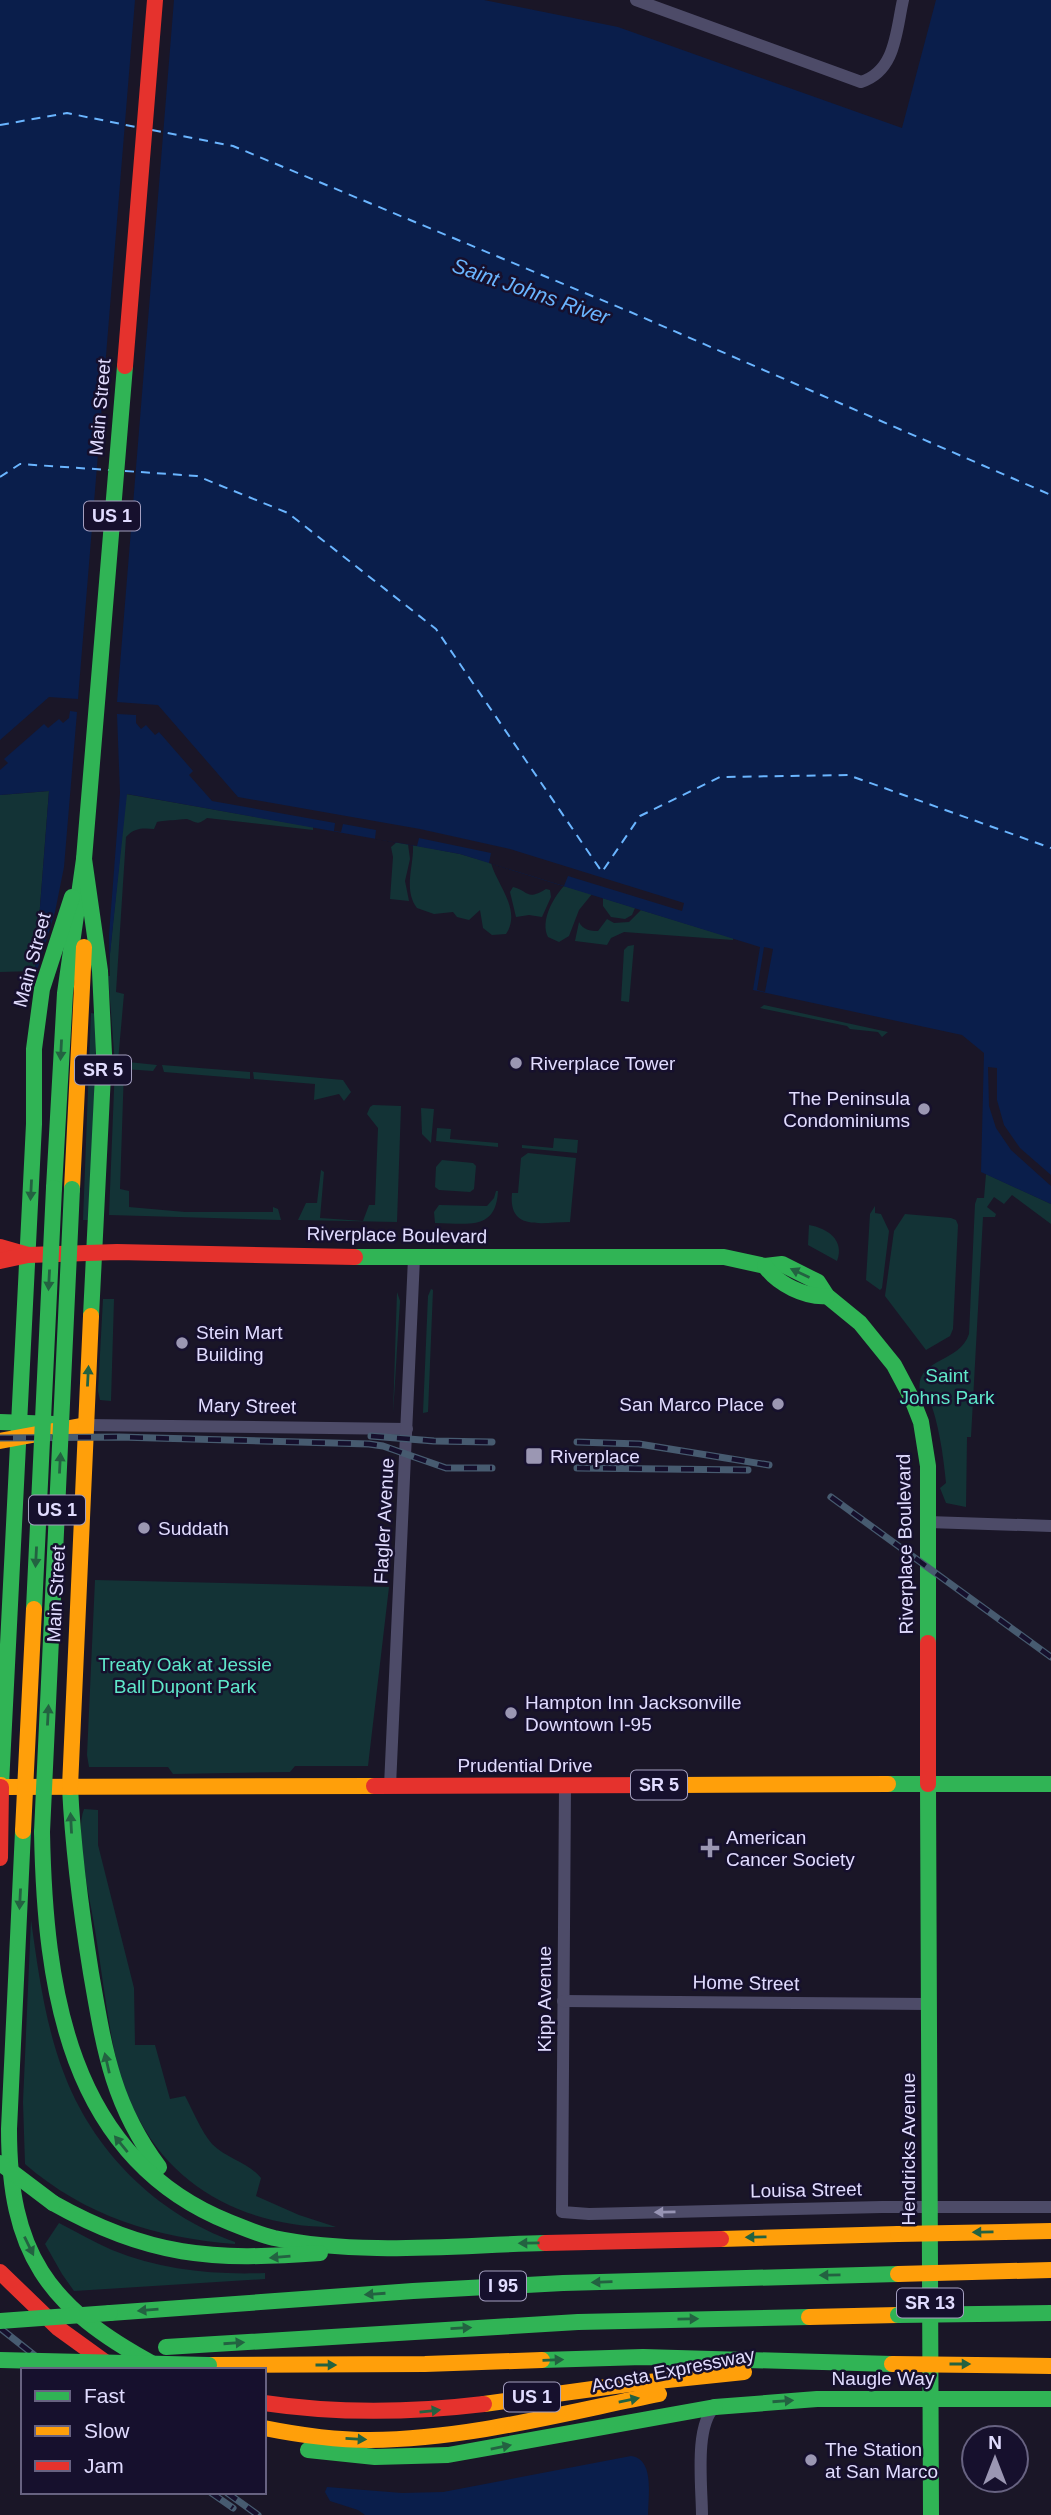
<svg xmlns="http://www.w3.org/2000/svg" width="1051" height="2515" font-family="Helvetica,sans-serif">
<style>
.green{fill:#133336}
.water{fill:#0a1e4b}
.pier{fill:#1a1627}
.lines{fill:none;stroke-linecap:round;stroke-linejoin:round}
.ferry{stroke:#6ab5ff;stroke-width:2;stroke-dasharray:9 7;stroke-linecap:butt}
.street{stroke:#4d4b68;stroke-width:12}
.fast{stroke:#30b455;stroke-width:16}
.slow{stroke:#ff9f0a;stroke-width:16}
.jam{stroke:#e5322d;stroke-width:16}
.rail-casing{stroke:#475b70;stroke-width:7}
.rail{stroke:#16102d;stroke-width:4.5;stroke-dasharray:13;stroke-linecap:butt}
.fast-bridge{stroke:#30b455;stroke-width:16}
.slow-bridge{stroke:#ff9f0a;stroke-width:16}
.oneway{fill:#236241}
.oneway2{fill:#9794b4}
.poi-dot{fill:#9b97b3;stroke:#16102d;stroke-width:2.5}
.labels{text-anchor:middle;dominant-baseline:central;stroke-width:5;stroke-linejoin:round;paint-order:stroke}
.shield{fill:#16102d;stroke:#a49fc0;stroke-width:2}
.shield-label{font-size:18px;font-weight:bold;fill:#e1dcff}
.street-label{font-size:19px;fill:#e1dcff;stroke:#16102d}
.poi-label{font-size:19px;fill:#e1dcff;stroke:#16102d;text-anchor:start}
.park-label{font-size:19px;fill:#5fe8ca;stroke:#16102d}
.water-label{font-size:21px;font-style:italic;fill:#6ab5ff;stroke:#16102d}
</style>
<rect width="100%" height="100%" fill="#1a1627"/>
<g class="green">
<polygon points="49,791 35,971 0,972 0,795"/>
<path d="M126 794 313 827V830L207 818C196 826 197 822 187 819 185 819 161 821 157 822L154 829C142 828 134 828 126 837L116 992 124 994 118 1061 157 1065 153 1071 124 1069 120 1189 129 1191V1207L185 1212H273V1207L278 1209 281 1220 109 1215 115 1065 108 973Z"/>
<polygon points="397,842 408,844 410,859 405,881 409,901 390,899 393,857 391,847"/>
<path d="M413 845 460 854 491 863C497 885 522 910 506 934L492 935 483 928 480 910 469 920 457 917 453 912 434 914 417 908C403 890 414 866 413 845Z"/>
<path d="M564 886 592 894 579 910 569 936 559 942 548 937C540 921 553 898 564 886Z"/>
<path d="M513 887C529 891 526 901 546 889L550 890 551 897 542 917 529 915 516 917 510 892Z"/>
<polygon points="603,898 635,908 632,915 625,919 611,917 603,906"/>
<path d="M641 910 733 938V940L624 932 611 938 607 945 575 941 579 922C583 930 590 931 598 931L607 919 614 923 629 922Z"/>
<polygon points="634,945 629,1002 621,1001 624,950 628,946"/>
<polygon points="764,1005 888,1032 882,1037 878,1032 850,1029 847,1026 760,1008"/>
<polygon points="91,1013 97,1014 90,1220 83,1220"/>
<polygon points="162,1065 250,1072 250,1079 164,1072"/>
<polygon points="253,1072 343,1080 351,1092 344,1101 339,1094 314,1100 315,1084 254,1079"/>
<polygon points="373,1105 401,1106 397,1222 298,1220 306,1203 317,1203 321,1170 324,1172 320,1218 363,1221 369,1205 375,1205 378,1128 367,1114 370,1107"/>
<polygon points="421,1108 434,1109 431,1143 422,1134"/>
<polygon points="437,1128 451,1129 450,1139 498,1143 498,1147 436,1141"/>
<polygon points="554,1138 578,1140 577,1153 522,1148 522,1145 553,1148"/>
<path d="M528 1153 576 1158 570 1222C542 1222 508 1232 512 1193H518L521 1158Z"/>
<polygon points="442,1160 473,1163 476,1166 474,1189 470,1192 439,1190 435,1187 436,1167"/>
<path d="M986 1174 1051 1204V1224L1012 1195 1004 1204 994 1197 987 1207 996 1214 995 1217H983L971 1437H967L966 1507 946 1503 940 1488 946 1483C943 1453 939 1424 928 1395L920 1392C914 1358 959 1364 969 1334L975 1204 977 1198H984Z"/>
<path d="M496 1191H498C496 1232 466 1223 435 1223L434 1212 439 1205 487 1206 494 1198Z"/>
<polygon points="875,1206 875,1213 881,1214 889,1231 882,1288 880,1290 866,1280 870,1214"/>
<polygon points="905,1214 951,1218 956,1220 958,1225 953,1329 950,1336 926,1350 885,1296 894,1231"/>
<path d="M809 1225C827 1228 845 1240 837 1261L808 1245Z"/>
<polygon points="431,1289 433,1290 428,1412 423,1413 428,1296"/>
<polygon points="397,1292 400,1301 393,1414"/>
<polygon points="103,1299 114,1299 111,1401 100,1400 98,1391"/>
<polygon points="95,1580 389,1587 368,1766 295,1766 290,1772 173,1774 168,1767 89,1767 87,1755"/>
<path d="M84 1809 98 1810V1845L134 1988 135 2045H155L170 2099 185 2096C193 2111 201 2131 212 2144 227 2159 248 2162 261 2178L256 2196 299 2215 336 2227C255 2228 179 2194 140 2121 135 2112 129 2103 125 2093 109 2041 104 1984 95 1930 91 1902 74 1833 84 1809Z"/>
<path d="M31 1920C38 1970 45 2023 63 2071 92 2150 156 2214 235 2242V2244C156 2238 85 2216 25 2164L23 2102Z"/>
<path d="M59 2223C77 2232 94 2242 112 2250 161 2270 213 2275 265 2273V2279L74 2291 62 2274 45 2244Z"/>
</g>
<g class="water">
<polygon points="0,0 484,0 618,27 902,128 936,0 1051,0 1051,1204 981,1172 984,1053 962,1035 753,990 760,947 460,854 127,794 108,973 35,971 49,791 0,795"/>
<path d="M631 2456C655 2459 648 2496 648 2515H365L358 2510 330 2501 325 2492 327 2487 402 2493 443 2492Z"/>
</g>
<g class="pier">
<polygon points="135,0 174,0 117,702 158,705 238,797 420,829 510,849 684,903 682,911 568,876 564,886 489,863 491,853 419,838 417,846 375,839 376,830 343,824 341,832 334,831 335,823 212,801 189,775 193,771 159,732 155,735 146,725 141,729 136,723 136,715 117,714 120,793 109,935 110,976 36,974 55,912 64,867 77,712 70,711 69,718 63,723 59,719 48,728 44,724 4,759 8,763 0,770 0,740 49,697 78,699"/>
<polygon points="764,947 773,949 765,992 757,990"/>
<polygon points="988,1067 997,1068 997,1100 1004,1125 1020,1148 1051,1175 1051,1186 1011,1150 996,1128 989,1106"/>
</g>
<g class="lines">
<g class="ferry">
<polyline points="0,125 67,113 136,127"/>
<polyline points="152,130 233,146 628,311 1051,495"/>
<polyline points="125,471 197,476 288,513 436,629 602,872 640,816 720,777 848,775 1051,848"/>
<polyline points="0,477 20,464 109,470"/>
</g>
<g class="street">
<path d="M636 0 861 82C896 71 896 31 903 0"/>
<polyline points="86,1425 407,1429"/>
<polyline points="928,1522 1051,1526"/>
<polyline points="390,1786 414,1258"/>
<polyline points="565,1786 562,2212 589,2214 882,2207 1051,2207"/>
<polyline points="563,2001 929,2004"/>
<path d="M702 2515C702 2488 694 2425 715 2407"/>
</g>
<g class="fast">
<polyline points="54,1188 65,993 84,859"/>
<polyline points="355,1257 724,1257 765,1266 782,1264 818,1282 827,1296 860,1323 894,1365 912,1399 921,1422 928,1466 928,1643"/>
<path d="M765 1266C777 1284 806 1298 827 1296"/>
<polyline points="91,1316 104,1054 100,971 84,859 125,366"/>
<polyline points="0,1422 55,1424"/>
<polyline points="888,1784 1051,1784"/>
<polyline points="928,1784 931,2515"/>
<polyline points="1,1785 34,1124 34,1049 42,989 72,897"/>
<path d="M70 1787C73 1850 81 1911 91 1973 104 2048 112 2104 159 2167"/>
<path d="M23 1831 9 2129C9 2253 47 2307 155 2365"/>
<path d="M42 1832C45 1986 67 2157 229 2222 244 2228 258 2234 274 2238 362 2256 456 2245 545 2243"/>
<path d="M53 2203C149 2257 212 2261 320 2253"/>
<polyline points="110,2313 413,2291 563,2283 898,2274"/>
<polyline points="166,2347 578,2322 809,2317"/>
<polyline points="542,2360 643,2357 892,2364"/>
<polyline points="715,2407 817,2399 1051,2399"/>
<polyline points="308,2450 375,2457 448,2455 715,2407"/>
</g>
<g class="slow">
<polyline points="72,1189 84,947"/>
<polyline points="0,1441 86,1425"/>
<polyline points="1,1785 1,1787 374,1786"/>
<polyline points="676,1785 888,1784"/>
<polyline points="70,1787 91,1316"/>
<polyline points="721,2239 898,2234"/>
<polyline points="809,2317 898,2315"/>
<polyline points="209,2365 425,2364 542,2360"/>
<polyline points="484,2404 629,2384 744,2372"/>
<path d="M264 2428C299 2435 334 2440 370 2440 468 2439 564 2413 659 2394"/>
</g>
<g class="jam">
<polyline points="125,366 155,0"/>
<polyline points="0,1247 28,1255"/>
<polyline points="0,1261 28,1255 117,1252 355,1257"/>
<polyline points="928,1643 928,1784"/>
<polyline points="374,1786 676,1785"/>
<polyline points="0,1858 1,1787"/>
<polyline points="545,2243 721,2239"/>
<polyline points="0,2272 58,2328 112,2367"/>
<path d="M264 2403C338 2414 409 2413 484 2404"/>
</g>
<g class="rail-casing">
<g id="rail">
<polyline points="371,1436 434,1441 492,1442"/>
<polyline points="0,1438 119,1437 369,1444 383,1446 446,1468 492,1468"/>
<polyline points="577,1442 639,1444 769,1465"/>
<polyline points="577,1468 748,1470"/>
<polyline points="831,1497 1051,1657"/>
<polyline points="0,2328 53,2370"/>
<polyline points="210,2492 233,2508"/>
<polyline points="226,2492 258,2515"/>
</g>
</g>
<use href="#rail" class="rail"/>
<g class="fast-bridge">
<polyline points="34,1609 54,1188"/>
<polyline points="42,1832 72,1189"/>
<polyline points="0,2163 53,2203"/>
<polyline points="898,2315 1051,2313"/>
<polyline points="0,2321 110,2313"/>
<polyline points="0,2360 209,2365"/>
</g>
<g class="slow-bridge">
<polyline points="23,1831 34,1609"/>
<polyline points="898,2234 1051,2231"/>
<polyline points="898,2274 1051,2270"/>
<polyline points="892,2364 1051,2366"/>
</g>
</g>
<defs><path id="oneway-solid" d="M-6-.8H1V-3.2L6.5 0L1 3.2V.8H-6Z" transform="scale(1.75)"/></defs>
<g class="oneway">
<use href="#oneway-solid" transform="translate(61 1050) rotate(93)"/>
<use href="#oneway-solid" transform="translate(31 1190) rotate(93)"/>
<use href="#oneway-solid" transform="translate(800 1273) rotate(-155)"/>
<use href="#oneway-solid" transform="translate(49 1280) rotate(93)"/>
<use href="#oneway-solid" transform="translate(88 1376) rotate(-87)"/>
<use href="#oneway-solid" transform="translate(60 1463) rotate(-87)"/>
<use href="#oneway-solid" transform="translate(36 1557) rotate(93)"/>
<use href="#oneway-solid" transform="translate(48 1715) rotate(-87)"/>
<use href="#oneway-solid" transform="translate(71 1823) rotate(-93)"/>
<use href="#oneway-solid" transform="translate(20 1899) rotate(93)"/>
<use href="#oneway-solid" transform="translate(107 2063) rotate(-103)"/>
<use href="#oneway-solid" transform="translate(121 2144) rotate(-129)"/>
<use href="#oneway-solid" transform="translate(983 2232) rotate(179)"/>
<use href="#oneway-solid" transform="translate(756 2237) rotate(179)"/>
<use href="#oneway-solid" transform="translate(529 2243) rotate(179)"/>
<use href="#oneway-solid" transform="translate(29 2246) rotate(64)"/>
<use href="#oneway-solid" transform="translate(280 2257) rotate(175)"/>
<use href="#oneway-solid" transform="translate(830 2275) rotate(179)"/>
<use href="#oneway-solid" transform="translate(602 2282) rotate(178)"/>
<use href="#oneway-solid" transform="translate(375 2294) rotate(176)"/>
<use href="#oneway-solid" transform="translate(148 2310) rotate(175)"/>
<use href="#oneway-solid" transform="translate(688 2319) rotate(-1)"/>
<use href="#oneway-solid" transform="translate(461 2328) rotate(-3)"/>
<use href="#oneway-solid" transform="translate(234 2343) rotate(-4)"/>
<use href="#oneway-solid" transform="translate(553 2360) rotate(-2)"/>
<use href="#oneway-solid" transform="translate(960 2364)"/>
<use href="#oneway-solid" transform="translate(326 2365)"/>
<use href="#oneway-solid" transform="translate(629 2400) rotate(-11)"/>
<use href="#oneway-solid" transform="translate(783 2401) rotate(-4)"/>
<use href="#oneway-solid" transform="translate(430 2411) rotate(-6)"/>
<use href="#oneway-solid" transform="translate(356 2439) rotate(3)"/>
<use href="#oneway-solid" transform="translate(501 2447) rotate(-11)"/>
</g>
<use class="oneway2" href="#oneway-solid" transform="translate(665 2212) rotate(179)"/>
<g class="poi-dot">
<circle cx="516" cy="1063" r="7"/>
<circle cx="924" cy="1109" r="7"/>
<circle cx="182" cy="1343" r="7"/>
<circle cx="778" cy="1404" r="7"/>
<rect x="525" y="1447" width="18" height="18" rx="3.5"/>
<circle cx="144" cy="1528" r="7"/>
<circle cx="511" cy="1713" r="7"/>
<path d="M706.5 1837.5h7v7h7v7h-7v7h-7v-7h-7v-7h7z"/>
<circle cx="811" cy="2460" r="7"/>
</g>
<g class="labels">
<g class="shield">
<rect x="84" y="501.5" width="56" height="29" rx="5"/>
<rect x="75" y="1055.5" width="56" height="29" rx="5"/>
<rect x="29" y="1495.5" width="56" height="29" rx="5"/>
<rect x="631" y="1770.5" width="56" height="29" rx="5"/>
<rect x="480" y="2271.5" width="46" height="29" rx="5"/>
<rect x="897" y="2288.5" width="66" height="29" rx="5"/>
<rect x="504" y="2382.5" width="56" height="29" rx="5"/>
</g>
<g class="shield-label">
<text x="112" y="516">US 1</text>
<text x="103" y="1070">SR 5</text>
<text x="57" y="1510">US 1</text>
<text x="659" y="1785">SR 5</text>
<text x="503" y="2286">I 95</text>
<text x="930" y="2303">SR 13</text>
<text x="532" y="2397">US 1</text>
</g>
<g class="street-label">
<text transform="translate(100 407) rotate(-85)">Main Street</text>
<text transform="translate(32 960) rotate(-75)">Main Street</text>
<text transform="translate(397 1235) rotate(1)">Riverplace Boulevard</text>
<text transform="translate(247 1406) rotate(1)">Mary Street</text>
<text transform="translate(384 1521) rotate(-87)">Flagler Avenue</text>
<text transform="translate(905 1544) rotate(-91)">Riverplace Boulevard</text>
<text transform="translate(56 1594) rotate(-87)">Main Street</text>
<text x="525" y="1765">Prudential Drive</text>
<text transform="translate(746 1983) rotate(1)">Home Street</text>
<text transform="translate(544 1999) rotate(-90)">Kipp Avenue</text>
<text transform="translate(908 2149) rotate(-90)">Hendricks Avenue</text>
<text transform="translate(806 2190) rotate(-1)">Louisa Street</text>
<text transform="translate(673 2370) rotate(-11)">Acosta Expressway</text>
<text x="883" y="2378">Naugle Way</text>
</g>
<g class="poi-label">
<text x="530" y="1063">Riverplace Tower</text>
<text x="910" y="1098" text-anchor="end">The Peninsula<tspan x="910" dy="22">Condominiums</tspan></text>
<text x="196" y="1332">Stein Mart<tspan x="196" dy="22">Building</tspan></text>
<text x="764" y="1404" text-anchor="end">San Marco Place</text>
<text x="550" y="1456">Riverplace</text>
<text x="158" y="1528">Suddath</text>
<text x="525" y="1702">Hampton Inn Jacksonville<tspan x="525" dy="22">Downtown I-95</tspan></text>
<text x="726" y="1837">American<tspan x="726" dy="22">Cancer Society</tspan></text>
<text x="825" y="2449">The Station<tspan x="825" dy="22">at San Marco</tspan></text>
</g>
<g class="park-label">
<text x="947" y="1375">Saint<tspan x="947" dy="22">Johns Park</tspan></text>
<text x="185" y="1664">Treaty Oak at Jessie<tspan x="185" dy="22">Ball Dupont Park</tspan></text>
</g>
<g class="water-label">
<text transform="translate(531 291) rotate(19)">Saint Johns River</text>
</g>
</g>
<rect x="21" y="2368" width="245" height="126" fill="#16102d" stroke="#676281" stroke-width="2"/>
<rect x="35" y="2391" width="35" height="10" fill="#30b455" stroke="#676281" stroke-width="2"/>
<text x="84" y="2403" font-size="21" fill="#e1dcff">Fast</text>
<rect x="35" y="2426" width="35" height="10" fill="#ff9f0a" stroke="#676281" stroke-width="2"/>
<text x="84" y="2438" font-size="21" fill="#e1dcff">Slow</text>
<rect x="35" y="2461" width="35" height="10" fill="#e5322d" stroke="#676281" stroke-width="2"/>
<text x="84" y="2473" font-size="21" fill="#e1dcff">Jam</text>
<g transform="translate(995 2459)"><circle r="33" fill="#16102d" stroke="#676281" stroke-width="2"/>
<path d="M0-5L12 26L0 18L-12 26Z" fill="#9b97b3"/>
<text y="-10" font-size="19" font-weight="bold" text-anchor="middle" fill="#e1dcff">N</text>
</g>
</svg>
